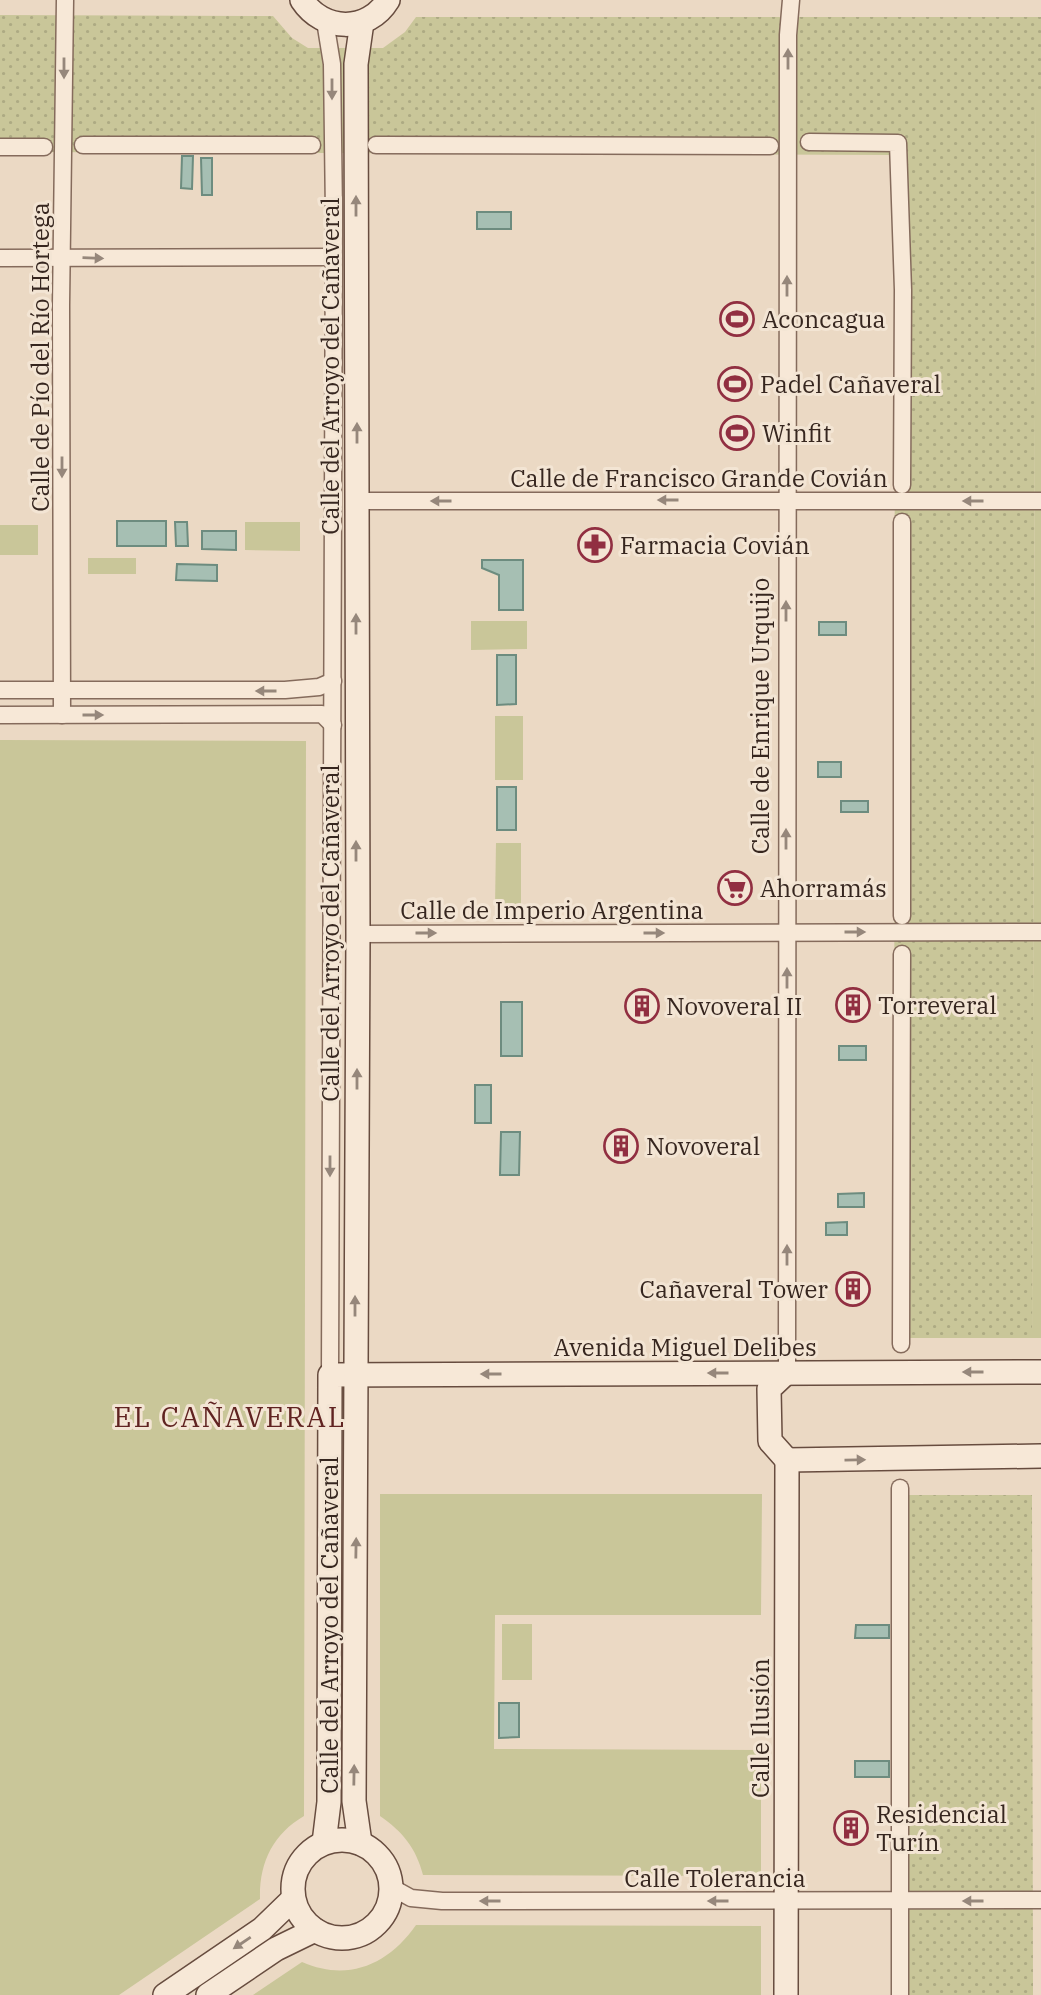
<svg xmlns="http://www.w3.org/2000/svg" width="1041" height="1995" font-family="'IBM Plex Serif',serif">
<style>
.grass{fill:#c9c699}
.park{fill:url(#park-dots)}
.water{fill:#a6bfb3;stroke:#6d8c7f;stroke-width:2}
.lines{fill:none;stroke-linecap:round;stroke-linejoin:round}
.street-casing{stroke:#856b5c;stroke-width:19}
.secondary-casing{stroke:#674c3f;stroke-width:26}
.street{stroke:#f7e8d7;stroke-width:16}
.secondary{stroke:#f7e8d7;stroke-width:23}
.oneway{fill:#96877b}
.labels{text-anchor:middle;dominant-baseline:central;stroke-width:6;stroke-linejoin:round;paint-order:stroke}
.poi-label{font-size:24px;fill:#36261f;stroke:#f3e5d4;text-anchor:start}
.street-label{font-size:24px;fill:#36261f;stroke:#f3e5d4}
.quarter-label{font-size:28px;letter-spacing:2px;fill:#602321;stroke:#f3e5d4}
</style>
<defs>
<pattern id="park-dots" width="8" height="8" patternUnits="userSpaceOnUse" patternTransform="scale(1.75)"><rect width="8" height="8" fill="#c9c699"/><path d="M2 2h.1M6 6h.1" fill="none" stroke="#adaa83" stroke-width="1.8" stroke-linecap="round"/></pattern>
</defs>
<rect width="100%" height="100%" fill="#ebd9c4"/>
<g class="grass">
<polygon points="1036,96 1041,96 1041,1338 1032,1338"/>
<polygon points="245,522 300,522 300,551 245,550"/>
<rect x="0" y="525" width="38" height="30"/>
<rect x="88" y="558" width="48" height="16"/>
<polygon points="471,621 527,621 527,649 471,650"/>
<rect x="495" y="716" width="28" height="64"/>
<path d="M0 740 306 741 304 1816C273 1834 259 1863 260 1899L119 1995H0Z"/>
<polygon points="496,843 521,843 521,907 495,906"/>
<path d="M380 1494H762L761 1615H495L494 1749 761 1750V1876L423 1875C416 1848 403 1832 380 1816Z"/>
<rect x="502" y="1624" width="30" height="56"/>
<path d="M416 1925 761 1926V1995H253L302 1962C348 1982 388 1965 416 1925Z"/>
</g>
<g class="park">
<polygon points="0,15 273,16 292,38 308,48 383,48 405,32 416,17 1041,17 1041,96 1036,97 1032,1338 894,1338 895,155 0,152"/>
<polygon points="893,1495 1032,1495 1033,1995 892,1995"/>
</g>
<g class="water">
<polygon points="182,156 193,156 192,189 181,188"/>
<polygon points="201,158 212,158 212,195 202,195"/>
<rect x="477" y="212" width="34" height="17"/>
<rect x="117" y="521" width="49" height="25"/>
<polygon points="175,522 187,522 188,546 176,546"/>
<polygon points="202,531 236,531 236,550 202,549"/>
<polygon points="482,560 523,560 523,610 499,610 499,575 482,568"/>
<polygon points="177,564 217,565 217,581 176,580"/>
<rect x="819" y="622" width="27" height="13"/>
<polygon points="497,655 516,655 516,704 497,705"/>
<rect x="818" y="762" width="23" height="15"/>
<rect x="497" y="787" width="19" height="43"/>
<rect x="841" y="801" width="27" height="11"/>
<rect x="501" y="1002" width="21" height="54"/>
<rect x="839" y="1046" width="27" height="14"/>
<rect x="475" y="1085" width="16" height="38"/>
<polygon points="501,1132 520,1132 519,1175 500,1175"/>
<polygon points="864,1193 864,1207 838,1207 838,1194"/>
<polygon points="847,1222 847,1235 826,1235 826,1223"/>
<polygon points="856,1625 889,1625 889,1638 855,1638"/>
<polygon points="499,1703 519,1703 519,1737 499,1738"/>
<rect x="855" y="1761" width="34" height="16"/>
</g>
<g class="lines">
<g class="street-casing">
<g id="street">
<polyline points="325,21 332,64 334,214 330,1375"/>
<polyline points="809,142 898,143 903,290 902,485"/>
<polyline points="83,145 312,145"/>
<polyline points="376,145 770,146"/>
<polyline points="0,147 44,147"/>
<polyline points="0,258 332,257"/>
<polyline points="356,501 1041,501"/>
<polyline points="902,522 902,916"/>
<polyline points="0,690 285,690 319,687 333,681"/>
<polyline points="0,715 322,714 333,725"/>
<polyline points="62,715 61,305 65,0"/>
<polyline points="358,934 1041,932"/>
<polyline points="901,1344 902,954"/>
<polyline points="787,1372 788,35 791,0"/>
<polyline points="391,1887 411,1898 442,1901 1041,1900"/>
<polyline points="900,1995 900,1488"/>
</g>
</g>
<g class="secondary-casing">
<g id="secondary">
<path d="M302 0C323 32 368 33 388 0"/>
<polyline points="787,1372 769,1389 770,1441 787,1460"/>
<polyline points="787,1460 1041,1456"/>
<circle cx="342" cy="1889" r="49"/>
<polyline points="324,1843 329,1802 330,1375 1041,1372"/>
<polyline points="360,1843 354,1801 358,934 356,64 362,22"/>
<polyline points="165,1995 262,1929 293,1899"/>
<polyline points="208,1995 276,1949 315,1930"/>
<polyline points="786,1995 787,1460"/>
</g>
</g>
<use href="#street" class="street"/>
<use href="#secondary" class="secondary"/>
</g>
<defs><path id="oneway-solid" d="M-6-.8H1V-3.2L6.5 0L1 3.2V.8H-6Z" transform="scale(1.75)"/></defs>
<g class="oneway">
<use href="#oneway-solid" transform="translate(788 59) rotate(-90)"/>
<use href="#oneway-solid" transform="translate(64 68) rotate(90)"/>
<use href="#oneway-solid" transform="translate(332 89) rotate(90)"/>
<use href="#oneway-solid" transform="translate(356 206) rotate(-90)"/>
<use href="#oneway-solid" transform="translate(93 258) rotate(2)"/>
<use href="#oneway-solid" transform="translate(787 286) rotate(-90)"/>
<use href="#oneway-solid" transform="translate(357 433) rotate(-90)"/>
<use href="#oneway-solid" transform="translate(62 467) rotate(90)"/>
<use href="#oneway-solid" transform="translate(668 500) rotate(180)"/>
<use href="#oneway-solid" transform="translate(441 501) rotate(180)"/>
<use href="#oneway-solid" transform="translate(973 501) rotate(-180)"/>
<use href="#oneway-solid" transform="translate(786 611) rotate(-90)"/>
<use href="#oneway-solid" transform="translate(356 624) rotate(-90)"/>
<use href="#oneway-solid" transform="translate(266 691) rotate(180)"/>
<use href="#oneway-solid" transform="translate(93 715)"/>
<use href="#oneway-solid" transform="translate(786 839) rotate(-90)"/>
<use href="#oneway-solid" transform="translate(356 851) rotate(-90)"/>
<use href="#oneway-solid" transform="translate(855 932)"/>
<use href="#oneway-solid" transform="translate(426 933)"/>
<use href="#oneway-solid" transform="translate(654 933)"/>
<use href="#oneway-solid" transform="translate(787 978) rotate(-90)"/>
<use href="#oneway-solid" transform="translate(357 1079) rotate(-90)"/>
<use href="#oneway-solid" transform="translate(330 1166) rotate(90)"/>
<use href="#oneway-solid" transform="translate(787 1255) rotate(-90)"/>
<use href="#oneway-solid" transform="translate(355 1306) rotate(-90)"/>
<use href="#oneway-solid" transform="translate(973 1372) rotate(180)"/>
<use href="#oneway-solid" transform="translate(718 1373) rotate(180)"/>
<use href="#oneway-solid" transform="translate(491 1374) rotate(180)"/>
<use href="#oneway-solid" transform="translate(855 1460) rotate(-1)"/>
<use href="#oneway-solid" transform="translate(356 1548) rotate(-89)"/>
<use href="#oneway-solid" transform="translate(354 1775) rotate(-89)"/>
<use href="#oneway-solid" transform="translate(490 1901) rotate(-180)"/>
<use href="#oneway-solid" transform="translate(718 1901) rotate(-180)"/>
<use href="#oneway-solid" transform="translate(973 1901) rotate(180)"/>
<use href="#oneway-solid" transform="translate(242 1943) rotate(146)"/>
</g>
<defs>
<g id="stadium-ring" transform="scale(1.75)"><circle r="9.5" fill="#f3e5d4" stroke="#912f41" stroke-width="1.5"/><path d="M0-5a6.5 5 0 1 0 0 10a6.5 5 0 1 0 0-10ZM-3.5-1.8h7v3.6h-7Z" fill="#912f41"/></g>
<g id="pharmacy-ring" transform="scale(1.75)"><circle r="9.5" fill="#f3e5d4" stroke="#912f41" stroke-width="1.5"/><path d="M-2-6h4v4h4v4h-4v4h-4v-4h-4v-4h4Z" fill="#912f41"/></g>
<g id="supermarket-ring" transform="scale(1.75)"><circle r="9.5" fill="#f3e5d4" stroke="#912f41" stroke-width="1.5"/><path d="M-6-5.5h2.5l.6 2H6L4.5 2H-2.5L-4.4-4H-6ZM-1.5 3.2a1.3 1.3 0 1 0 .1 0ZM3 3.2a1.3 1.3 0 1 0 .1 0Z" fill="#912f41"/></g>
<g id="building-ring" transform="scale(1.75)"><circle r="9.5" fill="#f3e5d4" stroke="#912f41" stroke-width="1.5"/><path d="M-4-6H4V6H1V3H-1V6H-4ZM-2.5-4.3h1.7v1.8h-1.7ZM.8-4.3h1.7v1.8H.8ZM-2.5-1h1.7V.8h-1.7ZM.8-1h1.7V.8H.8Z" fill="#912f41"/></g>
</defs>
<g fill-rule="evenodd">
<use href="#stadium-ring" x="737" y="319"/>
<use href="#stadium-ring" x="735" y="384"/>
<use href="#stadium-ring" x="737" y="433"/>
<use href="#pharmacy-ring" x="595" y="545"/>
<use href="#supermarket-ring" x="735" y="888"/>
<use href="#building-ring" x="853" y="1005"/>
<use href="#building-ring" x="642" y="1006"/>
<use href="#building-ring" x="621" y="1146"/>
<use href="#building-ring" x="853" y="1289"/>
<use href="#building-ring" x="851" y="1828"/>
</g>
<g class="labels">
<g class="poi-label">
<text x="762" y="319">Aconcagua</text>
<text x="760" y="384">Padel Cañaveral</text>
<text x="762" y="433">Winfit</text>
<text x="620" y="545">Farmacia Covián</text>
<text x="760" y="888">Ahorramás</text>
<text x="878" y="1005">Torreveral</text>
<text x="666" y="1006">Novoveral II</text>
<text x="646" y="1146">Novoveral</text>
<text x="828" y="1289" text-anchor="end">Cañaveral Tower</text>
<text x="876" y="1814">Residencial<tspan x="876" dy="28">Turín</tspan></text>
</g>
<g class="street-label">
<text transform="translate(40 357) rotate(-90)">Calle de Pío del Río Hortega</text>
<text transform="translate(330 366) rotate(-90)">Calle del Arroyo del Cañaveral</text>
<text x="699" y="478">Calle de Francisco Grande Covián</text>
<text transform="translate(760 716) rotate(-90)">Calle de Enrique Urquijo</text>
<text x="552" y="910">Calle de Imperio Argentina</text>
<text transform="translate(330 933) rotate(-90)">Calle del Arroyo del Cañaveral</text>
<text x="685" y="1347">Avenida Miguel Delibes</text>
<text transform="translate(329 1625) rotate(-90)">Calle del Arroyo del Cañaveral</text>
<text transform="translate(760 1728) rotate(-90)">Calle Ilusión</text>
<text x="715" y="1878">Calle Tolerancia</text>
</g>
<g class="quarter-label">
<text x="230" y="1416">EL CAÑAVERAL</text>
</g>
</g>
</svg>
